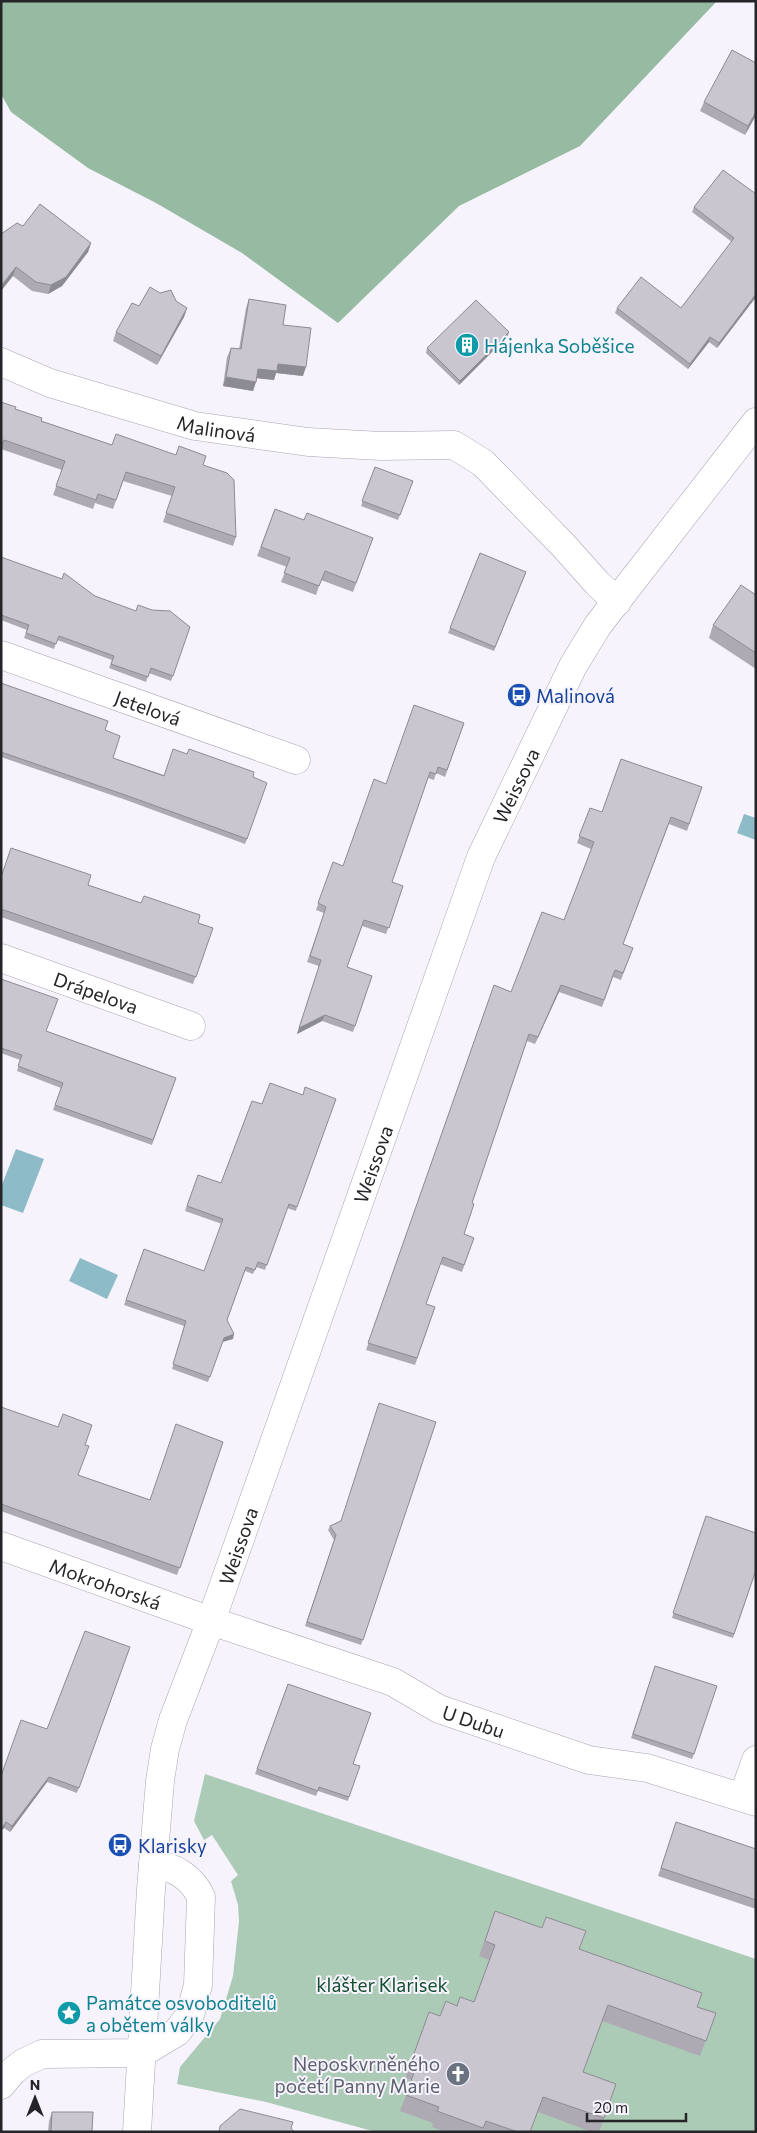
<svg xmlns="http://www.w3.org/2000/svg" width="757" height="2133" font-family="Commissioner,sans-serif">
<style>
.green{fill:#accbb6}
.forest{fill:#96baa2}
.water{fill:#8dbbc8}
.lines{fill:none;stroke-linecap:round;stroke-linejoin:round}
.minor-casing{stroke:#a8a5af;stroke-width:29}
.minor{stroke:#fff;stroke-width:28}
.wall{fill:#adaab3}
.shaded-wall{fill:#8d8b92}
.building{fill:#c9c6d0;stroke:#8d8b92}
.labels{text-anchor:middle;dominant-baseline:central;stroke-width:4;stroke-linejoin:round;paint-order:stroke}
.culture-label{font-size:19px;fill:#0d838f;stroke:#f7f3fd;text-anchor:start}
.street-label{font-size:19px;fill:#252428;stroke:#f7f3fd}
.transit-label{font-size:19px;fill:#164399;stroke:#f7f3fd;text-anchor:start}
.park-label{font-size:19px;fill:#124f2e;stroke:#f7f3fd}
.worship-label{font-size:19px;fill:#5b616d;stroke:#f7f3fd;text-anchor:end}
</style>
<rect width="100%" height="100%" fill="#f7f3fd"/>
<polygon class="green" points="205,1774 756,1959 756,2132 376,2132 266,2102 177,2084 180,2067 220,2019 233,1976 239,1921 238,1905 231,1881 238,1875 212,1835 204,1840 194,1821"/>
<polygon class="forest" points="1,1 717,1 580,146 459,206 338,323 242,253 156,203 88,168 11,112 1,94"/>
<g class="water">
<polygon points="744,814 756,818 756,840 737,833"/>
<polygon points="16,1149 44,1159 23,1213 1,1205 1,1187"/>
<polygon points="80,1258 118,1275 107,1299 69,1281"/>
</g>
<g class="lines">
<g class="minor-casing">
<g id="minor">
<path id="s1" d="M1 362 50 383 195 426 308 442 381 446 454 445 483 463 563 545 597 583 617 602"/>
<path id="s2" d="M1 655 296 760"/>
<path id="s3" d="M1 958 191 1026"/>
<path id="s4" d="M1 1546 211 1621 393 1682 439 1709 589 1760 647 1768 756 1802"/>
<polyline points="743,1797 756,1760"/>
<path d="M1 2085 13 2071 23 2063 42 2054 142 2053 177 2032 190 2015 198 1985 201 1897C193 1879 174 1865 153 1865"/>
<path id="s5" d="M137 2132 151 1889 160 1781 165 1749 173 1720 211 1621 481 857 573 666 598 625 756 422"/>
</g>
</g>
<use href="#minor" class="minor"/>
</g>
<g class="wall">
<polygon points="704,102 756,115 745,135 700,111"/>
<polygon points="756,194 756,297 717,348 709,342 688,369 615,313 617,308 681,308 732,242 692,212 694,207"/>
<polygon points="23,226 91,243 88,252 62,286 48,294 32,291 13,276"/>
<polygon points="160,293 187,308 184,317 157,365 113,341 116,332 139,306"/>
<polygon points="249,299 283,325 303,376 276,373 274,380 257,378 253,391 223,386 227,357 231,348 239,349 246,308"/>
<polygon points="509,332 507,337 459,385 426,353 427,348"/>
<polygon points="1,402 41,421 112,445 203,465 236,537 233,546 163,522 172,496 123,481 113,509 95,503 93,509 53,495 62,470 1,449"/>
<polygon points="375,467 413,481 398,520 361,506"/>
<polygon points="275,509 304,520 373,538 353,592 321,580 316,595 281,582 287,567 257,556"/>
<polygon points="480,553 526,572 494,651 448,633"/>
<polygon points="1,557 173,676 171,681 149,673 146,682 109,668 112,660 57,640 54,649 24,638 27,630 1,620"/>
<polygon points="756,595 756,669 709,638 713,625"/>
<polygon points="1,683 105,730 113,758 164,775 253,777 247,839 245,844 126,800 1,757"/>
<polygon points="464,723 445,777 436,773 434,780 428,778 392,882 403,886 386,934 362,926 347,967 372,976 353,1032 322,1021 297,1034 319,966 307,962 324,913 316,910 333,862 343,866 386,784"/>
<polygon points="702,787 687,831 669,824 623,944 633,948 621,980 613,977 602,1007 559,992 535,1044 527,1041 472,1203 464,1234 474,1238 462,1272 440,1264 426,1304 435,1307 415,1365 366,1350 494,985 511,992 564,920 591,849 577,843 590,808 602,812"/>
<polygon points="1,876 88,885 213,928 193,984 1,917"/>
<polygon points="1,979 46,1031 176,1078 152,1145 53,1110 61,1088 17,1071 20,1060 1,1053"/>
<polygon points="252,1101 297,1207 296,1211 287,1208 265,1270 256,1267 253,1274 245,1271 227,1320 233,1339 222,1342 208,1382 172,1369 184,1326 124,1305 144,1249 204,1271 222,1224 185,1211 198,1175 221,1183"/>
<polygon points="1,1407 85,1445 78,1475 150,1500 223,1442 177,1575 1,1511"/>
<polygon points="436,1422 361,1645 305,1626 334,1540 328,1530 330,1526 340,1521"/>
<polygon points="706,1516 756,1570 733,1638 672,1618"/>
<polygon points="130,1647 77,1793 47,1782 10,1832 4,1828 1,1831 47,1729"/>
<polygon points="655,1666 694,1754 692,1759 631,1738"/>
<polygon points="288,1684 349,1797 348,1801 318,1791 316,1796 255,1774"/>
<polygon points="676,1822 756,1849 756,1909 658,1876"/>
<polygon points="495,1911 579,1949 697,2007 716,2013 700,2056 602,2021 583,2072 616,2084 599,2132 592,2132 538,2112 530,2132 445,2132 432,2127 433,2123 400,2111 412,2080 405,2078 429,2012 440,2016 457,2006 474,2002 489,1960 479,1956"/>
<polygon points="52,2112 92,2132 48,2132 49,2121"/>
</g>
<g class="shaded-wall">
<polygon points="756,112 756,115 745,135 748,126"/>
<polygon points="91,243 88,252 62,286 48,294 51,285"/>
<polygon points="16,267 13,276 1,291 1,286"/>
<polygon points="756,294 756,297 717,348 719,343"/>
<polygon points="187,308 184,317 157,365 161,356"/>
<polygon points="509,332 507,337 459,385 460,381"/>
<polygon points="710,337 709,342 688,369 690,364"/>
<polygon points="278,364 306,367 303,376 276,373 274,380 255,378 258,369"/>
<polygon points="226,377 256,382 253,391 223,386"/>
<polygon points="561,985 559,992 535,1044 538,1037"/>
<polygon points="325,1015 322,1021 297,1034 299,1028"/>
<polygon points="234,1334 233,1339 222,1342 224,1338"/>
<polygon points="49,1777 47,1782 10,1832 12,1826"/>
<polygon points="6,1822 4,1828 1,1831 1,1829"/>
</g>
<g class="building">
<polygon points="732,50 756,63 756,112 748,126 704,102"/>
<polygon points="723,170 756,194 756,294 719,343 710,337 690,364 617,308 641,277 681,308 734,238 694,207"/>
<polygon points="40,204 91,243 66,277 51,285 36,282 16,267 1,286 1,234 17,223 23,226"/>
<polygon points="150,287 160,293 171,290 176,301 187,308 161,356 116,332 132,303 139,306"/>
<polygon points="249,299 286,305 283,325 311,328 306,367 278,364 277,371 258,369 256,382 226,377 231,348 241,349"/>
<polygon points="476,300 509,332 460,381 427,348"/>
<polygon points="1,402 16,407 15,409 42,418 41,421 112,445 116,434 176,455 179,446 206,456 203,465 227,473 234,480 236,537 166,513 175,487 126,472 116,500 98,494 96,500 56,486 65,461 4,440 1,447"/>
<polygon points="375,467 413,481 400,515 362,501"/>
<polygon points="275,509 304,520 307,513 373,538 356,583 325,571 319,586 284,573 290,558 261,547"/>
<polygon points="480,553 526,572 495,647 450,628"/>
<polygon points="1,557 62,579 64,573 95,596 136,611 138,605 152,610 170,611 190,627 173,676 151,668 148,677 111,664 114,656 59,636 56,644 26,633 29,625 1,615"/>
<polygon points="741,585 756,595 756,653 713,625"/>
<polygon points="1,683 108,721 105,730 120,736 113,758 164,776 173,749 187,754 189,749 254,772 253,777 267,783 247,839 128,796 1,752"/>
<polygon points="414,705 464,723 447,770 438,767 436,774 430,772 392,882 403,886 389,928 364,920 347,967 372,976 355,1026 325,1015 299,1028 321,960 310,956 326,907 318,903 333,862 343,866 374,779 386,784"/>
<polygon points="621,759 702,787 689,824 671,817 623,944 633,948 623,973 615,970 604,1000 561,985 538,1037 529,1034 472,1203 474,1204 464,1234 474,1238 464,1265 443,1257 426,1304 435,1307 417,1358 368,1343 494,985 511,992 542,912 564,920 594,842 579,836 590,808 602,812"/>
<polygon points="11,848 91,875 88,885 141,903 144,896 200,915 198,923 213,928 196,977 1,909 1,877"/>
<polygon points="1,979 58,999 46,1031 176,1078 153,1140 55,1105 63,1083 18,1066 22,1055 1,1048"/>
<polygon points="270,1083 303,1095 305,1087 336,1099 297,1207 289,1204 267,1265 258,1262 255,1270 246,1267 227,1320 234,1334 224,1338 210,1377 173,1364 186,1321 126,1300 144,1249 204,1271 223,1219 187,1206 198,1175 221,1183 252,1101 262,1104"/>
<polygon points="379,1403 436,1422 363,1640 307,1622 336,1535 330,1526 341,1521"/>
<polygon points="1,1407 58,1427 63,1414 92,1425 85,1445 89,1446 78,1475 150,1500 176,1424 223,1442 180,1568 1,1504"/>
<polygon points="706,1516 756,1533 756,1570 734,1634 673,1613"/>
<polygon points="85,1631 130,1647 79,1788 49,1777 12,1826 6,1822 1,1829 1,1776 21,1720 47,1729"/>
<polygon points="655,1666 717,1686 694,1754 633,1734"/>
<polygon points="288,1684 371,1713 353,1764 360,1766 349,1797 319,1787 318,1791 257,1769"/>
<polygon points="676,1822 756,1849 756,1900 661,1868"/>
<polygon points="495,1911 542,1928 546,1917 586,1931 579,1949 702,1993 697,2007 716,2013 706,2041 608,2005 583,2072 616,2084 604,2118 543,2097 530,2132 518,2132 486,2121 483,2128 437,2111 439,2107 406,2095 417,2064 411,2062 429,2012 440,2016 446,2001 457,2006 460,1997 474,2002 495,1945 485,1941"/>
<polygon points="240,2109 293,2122 291,2128 294,2132 219,2132 220,2126"/>
<polygon points="52,2112 93,2112 92,2132 51,2132"/>
</g>
<defs>
<g id="building-disc" transform="scale(1.25)"><circle r="9.5" fill="#0f9aa8" stroke="#f7f3fd"/><path d="M-4-6H4V6H1V3H-1V6H-4ZM-2.5-4.3h1.7v1.8h-1.7ZM.8-4.3h1.7v1.8H.8ZM-2.5-1h1.7V.8h-1.7ZM.8-1h1.7V.8H.8Z" fill="#fff"/></g>
<g id="bus-disc" transform="scale(1.25)"><circle r="9.5" fill="#1a4fb4" stroke="#f7f3fd"/><path d="M-5-6H5V4H4V6H2V4H-2V6H-4V4H-5ZM-3.5-4V0h7V-4ZM-3.5 1.2v1.5H-2V1.2ZM2 1.2v1.5H3.5V1.2Z" fill="#fff"/></g>
<g id="sight-disc" transform="scale(1.25)"><circle r="9.5" fill="#0f9aa8" stroke="#f7f3fd"/><path d="M0-6L1.8-2.2L6-1.7L2.9 1.2L3.7 5.4L0 3.3L-3.7 5.4L-2.9 1.2L-6-1.7L-1.8-2.2Z" fill="#fff"/></g>
<g id="church-disc" transform="scale(1.25)"><circle r="9.5" fill="#6b7280" stroke="#f7f3fd"/><path d="M-1.2-6h2.4v3.5h3.3v2.4h-3.3V6h-2.4V-.1h-3.3v-2.4h3.3Z" fill="#fff"/></g>
</defs>
<g fill-rule="evenodd">
<use href="#building-disc" x="467" y="345"/>
<use href="#bus-disc" x="519" y="695"/>
<use href="#bus-disc" x="120" y="1845"/>
<use href="#sight-disc" x="69" y="2013"/>
<use href="#church-disc" x="458" y="2074"/>
</g>
<g class="labels">
<g class="culture-label">
<text x="484" y="345">Hájenka Soběšice</text>
<text x="86" y="2002">Památce osvoboditelů<tspan x="86" dy="22">a obětem války</tspan></text>
</g>
<g class="street-label">
<text stroke="none"><textPath href="#s1" startOffset="226">Malinová</textPath></text>
<text stroke="none"><textPath href="#s2" startOffset="156">Jetelová</textPath></text>
<text stroke="none"><textPath href="#s5" startOffset="1410">Weissova</textPath></text>
<text stroke="none"><textPath href="#s3" startOffset="101">Drápelova</textPath></text>
<text stroke="none"><textPath href="#s5" startOffset="1005">Weissova</textPath></text>
<text stroke="none"><textPath href="#s5" startOffset="600">Weissova</textPath></text>
<text stroke="none"><textPath href="#s4" startOffset="111">Mokrohorská</textPath></text>
<text stroke="none"><textPath href="#s4" startOffset="505">U Dubu</textPath></text>
</g>
<g class="transit-label">
<text x="536" y="695">Malinová</text>
<text x="138" y="1845">Klarisky</text>
</g>
<g class="park-label">
<text x="382" y="1984">klášter Klarisek</text>
</g>
<g class="worship-label">
<text x="440" y="2063">Neposkvrněného<tspan x="440" dy="22">početí Panny Marie</tspan></text>
</g>
</g>
<rect width="757" height="2133" fill="none" stroke="#252428" stroke-width="5"/>
<g transform="translate(35 2098)" stroke="#f7f3fd" stroke-width="4" paint-order="stroke">
<path d="M0-4L9 19L0 12L-9 19Z" fill="#252428"/>
<text y="-8" font-size="14" font-weight="bold" text-anchor="middle" fill="#252428">N</text>
</g>
<path d="M587 2113v8h99v-8" fill="none" stroke="#252428" stroke-width="2.5"/>
<text x="594" y="2113" font-size="15" fill="#252428" stroke="#f7f3fd" stroke-width="4" paint-order="stroke">20 m</text>
</svg>
